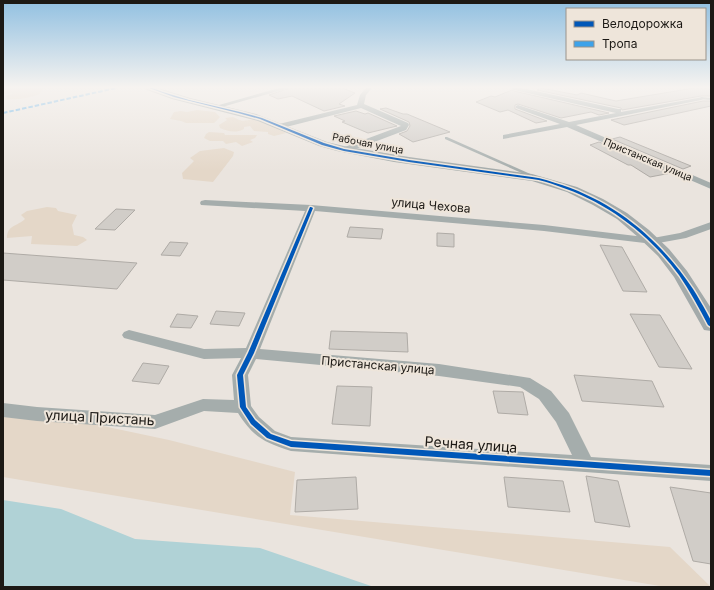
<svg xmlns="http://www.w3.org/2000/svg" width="714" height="590" font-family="Inter,sans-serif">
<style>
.green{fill:#e4d7c8}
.water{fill:#b0d2d6}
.building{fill:#d1cdc8;stroke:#afaba6}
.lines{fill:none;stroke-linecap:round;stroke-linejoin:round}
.lane{fill:#a5adac;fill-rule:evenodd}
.street{fill:#a5adac;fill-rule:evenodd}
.secondary{fill:#a3aaaa;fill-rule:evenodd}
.quiet{stroke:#3da2ea;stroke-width:2;stroke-dasharray:4.5 2;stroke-linecap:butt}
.cycleway-casing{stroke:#eee5da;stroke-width:3}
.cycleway{fill:#0057b8;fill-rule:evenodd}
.labels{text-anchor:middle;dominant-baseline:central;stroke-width:4;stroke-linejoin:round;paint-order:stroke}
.far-street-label{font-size:10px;fill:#1c1915;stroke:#eee5da}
.street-label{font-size:12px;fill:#1c1915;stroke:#eee5da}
.near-street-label{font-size:14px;fill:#1c1915;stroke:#eee5da}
</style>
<rect width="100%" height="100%" fill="#eae4de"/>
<g class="green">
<path d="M3 88H42L43 90 40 92V94C29 98 19 100 7 99L6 96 14 93 3 94Z"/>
<polygon points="197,110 215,112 220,117 214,123 186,123 181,121 170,119 174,112 181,111 187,112"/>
<path d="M233 117C245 123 240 120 253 120 261 120 279 129 286 133L274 136 268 134V132L254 131 250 126 244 127V129C236 133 229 132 220 128L219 125 227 120 225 118Z"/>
<polygon points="209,132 224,133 225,135 257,135 255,138 250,140 253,142 242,146 236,142 226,144 223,141 210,141 204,138 206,134"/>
<polygon points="224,148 234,152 233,156 213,182 183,179 182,173 194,161 190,158 200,151"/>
<path d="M47 207 56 208 58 211 77 215 72 225 74 235 83 237 87 240 77 246 31 244 32 236 7 238C7 225 18 226 25 219L21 215 27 211Z"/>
<polygon points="3,406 18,408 169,440 295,472 290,515 670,547 711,587 666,587 3,477"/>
</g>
<polygon class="water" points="3,500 61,509 135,539 260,548 374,587 3,587"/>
<g class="building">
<polygon points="290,88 342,88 355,93 339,104 345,106 324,111 292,96 278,99 269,95"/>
<polygon points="541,88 577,95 581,93 616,101 694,88 707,88 711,90 711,96 701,96 622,110 621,108 537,90"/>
<polygon points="512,90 514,91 609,113 599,115 591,112 561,118 518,104 515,105 515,109 547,121 536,123 508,110 500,112 476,102 491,96 495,97"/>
<polygon points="703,101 711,101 711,106 624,125 611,120"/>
<polygon points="386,108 403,114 407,114 450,132 413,142 399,134 407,131 410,126 409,122 380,109"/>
<polygon points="356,111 365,114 368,113 397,126 368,133 342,122 345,121 334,116"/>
<polygon points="620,137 691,166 683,169 612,139"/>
<polygon points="599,142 671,173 650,177 631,165 628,165 590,145"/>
<polygon points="116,209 135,210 115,230 95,229"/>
<polygon points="350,227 383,229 381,239 347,237"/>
<polygon points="437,233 454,234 454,247 437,246"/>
<polygon points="170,242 188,243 180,256 161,255"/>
<polygon points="600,245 622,247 647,292 623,291"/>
<polygon points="3,253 137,263 117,289 3,280"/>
<polygon points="216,311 245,313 239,326 210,324"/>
<polygon points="177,314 198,316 191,328 170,327"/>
<polygon points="630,314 660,315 692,369 659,367"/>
<polygon points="331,331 407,333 408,352 329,349"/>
<polygon points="143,363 169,366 159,384 132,381"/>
<polygon points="574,375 652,381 664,407 582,401"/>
<polygon points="337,386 372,387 370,426 332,424"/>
<polygon points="493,391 523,392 528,415 498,413"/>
<polygon points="586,476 618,481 630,527 595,522"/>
<polygon points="356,477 358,509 295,512 297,480"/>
<polygon points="504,477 563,481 570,512 508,507"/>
<polygon points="670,487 711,493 711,564 693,561"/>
</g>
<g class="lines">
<g class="lane">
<polygon points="701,97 711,98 711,100 700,99"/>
<polygon points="445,137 447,137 537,177 533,178 445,139"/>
</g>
<g class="street">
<polygon points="279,88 289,88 215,109 212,107"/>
<polygon points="366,88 372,88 366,95 364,104 408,123 409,125 406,130 345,153 341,150 342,148 401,126 361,108 282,128 278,126 279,124 357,105 360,95"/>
<polygon points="511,88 522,88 618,109 621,109 621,112 703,97 703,99 701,100 576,125 711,183 711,189 567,127 503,139 503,135 560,124 516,108 516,106 518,105 569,122 616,113 514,90"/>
<path d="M205 200 311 205 544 225 653 238 680 233 711 222V229L686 238 653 244 544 231 315 211 260 349 439 364 530 378 551 391 569 413 591 457 711 465V481L291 451C264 442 254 438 238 413L204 411 155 429 37 421 3 417V403L37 407 155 415 203 399 234 400 232 375 241 358 204 359 124 338 122 335 124 332 129 330 204 349 246 348 305 211 201 205 200 203 201 201ZM256 359 439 376 520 387 539 399 556 422 572 455 291 437 275 431 259 417 251 406 248 375Z"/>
</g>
<polygon class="secondary" points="146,88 158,88 190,98 256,114 327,142 344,146 409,157 532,174 577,187 603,199 627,213 649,230 669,249 687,271 711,308 711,331 704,330 674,277 658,256 638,237 617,219 593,205 567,192 532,181 394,162 337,151 319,146 258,121 172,99 147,90"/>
<polyline class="quiet" points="3,113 116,88"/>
<g class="cycleway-casing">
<g id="cycleway">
<path d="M149 88H152L163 92 189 100 240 112 262 118 324 143 344 149 409 160 532 177C542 178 552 182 562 185 618 204 660 240 693 289 698 297 702 304 707 313 708 315 710 318 711 321 711 323 711 325 711 327L708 325C699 308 690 291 679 275 649 234 607 202 558 186 550 183 541 180 532 179L409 162 344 151 322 145 260 119 238 113 174 97Z"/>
<polygon points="310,207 311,207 313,208 254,353 243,375 246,407 255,420 271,434 291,441 711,470 711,476 291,447 267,438 251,424 240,407 237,375 248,353"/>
</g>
</g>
<use href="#cycleway" class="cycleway"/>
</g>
<linearGradient id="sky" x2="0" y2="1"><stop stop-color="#91c0e1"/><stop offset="0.51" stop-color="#f6f3f0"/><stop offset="1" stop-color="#f6f3f0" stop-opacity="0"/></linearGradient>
<rect width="714" height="171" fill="url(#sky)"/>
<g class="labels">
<g class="far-street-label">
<text transform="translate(368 143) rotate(11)">Рабочая улица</text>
<text transform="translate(648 159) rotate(23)">Пристанская улица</text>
</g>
<g class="street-label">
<text transform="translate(431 205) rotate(5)">улица Чехова</text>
<text transform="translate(378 365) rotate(5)">Пристанская улица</text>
</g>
<g class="near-street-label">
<text transform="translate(100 417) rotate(3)">улица Пристань</text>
<text transform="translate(471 444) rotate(4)">Речная улица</text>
</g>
</g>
<rect width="714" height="590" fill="none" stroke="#1c1915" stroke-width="8"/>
<rect x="566" y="8" width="140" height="52" fill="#eee5da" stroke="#9a938b"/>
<rect x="574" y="21" width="20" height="6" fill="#0057b8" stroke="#9a938b"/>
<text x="602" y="28" font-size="12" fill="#1c1915">Велодорожка</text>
<rect x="574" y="41" width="20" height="6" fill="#3da2ea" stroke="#9a938b"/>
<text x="602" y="48" font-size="12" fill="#1c1915">Тропа</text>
</svg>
